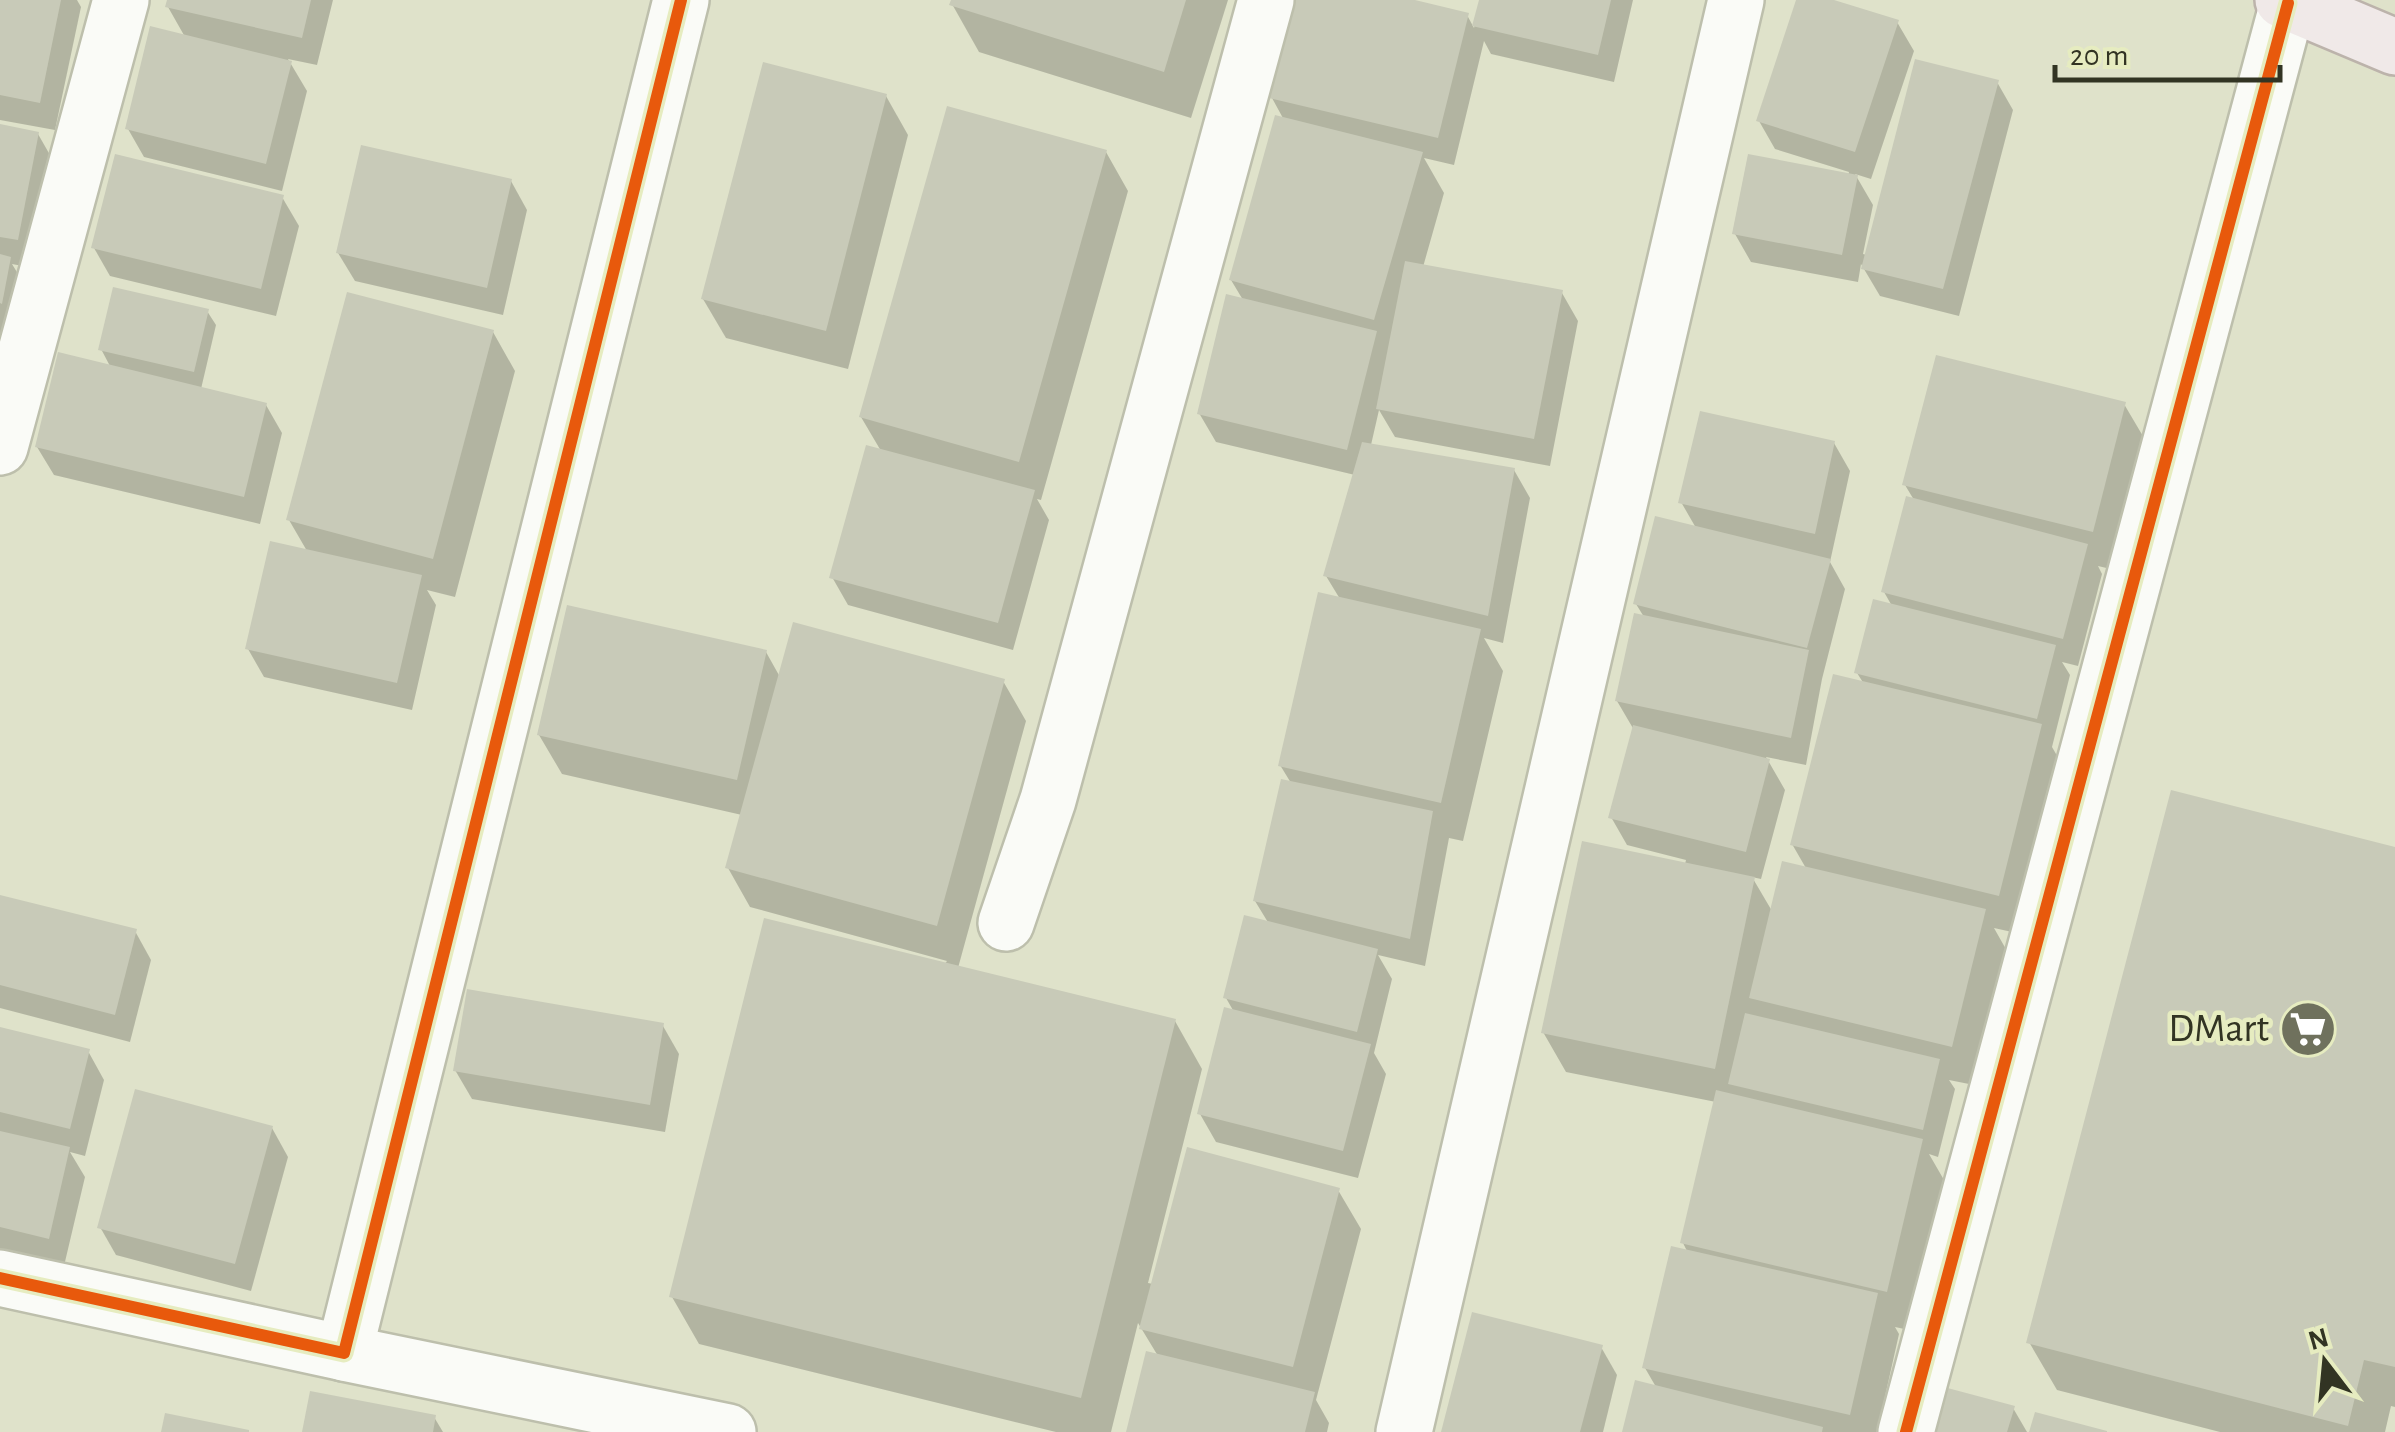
<svg xmlns="http://www.w3.org/2000/svg" width="2395" height="1432" font-family="'Alegreya Sans',sans-serif">
<style>
.shadow{fill:#0003}
.building{fill:#c8cab8}
.lines{fill:none;stroke-linecap:round;stroke-linejoin:round}
.minor-casing{stroke:#bdbfac;stroke-width:60}
.trunk-casing{stroke:#bcb3ab;stroke-width:60}
.minor{stroke:#fafbf7;stroke-width:55}
.trunk{stroke:#f0e9e8;stroke-width:55}
.cycleway-casing{stroke:#e6ecc0;stroke-width:19}
.cycleway{stroke:#e8590c;stroke-width:12}
.labels{text-anchor:middle;dominant-baseline:central;stroke-width:9;stroke-linejoin:round;paint-order:stroke}
.poi-label{font-size:40px;fill:#323423;stroke:#e6ecc0;text-anchor:end}
</style>
<rect width="100%" height="100%" fill="#dfe2ca"/>
<g class="shadow">
<polygon points="0,0 77,0 81,7 55,130 0,120"/>
<polygon points="170,0 333,0 317,65 288,59 307,91 282,191 144,157 128,129 185,37 168,7"/>
<polygon points="953,0 1228,0 1191,118 979,52 952,4"/>
<polygon points="1295,0 1404,0 1467,15 1474,28 1481,0 1633,0 1614,82 1491,54 1484,41 1454,165 1424,158 1444,193 1423,267 1562,293 1578,321 1550,466 1395,437 1379,410 1371,445 1514,470 1530,498 1503,643 1484,638 1503,671 1463,841 1449,838 1425,966 1378,955 1392,979 1374,1053 1386,1074 1358,1178 1216,1142 1200,1114 1234,1012 1226,998 1269,924 1255,901 1291,783 1280,765 1340,599 1326,576 1355,475 1216,442 1199,413 1243,300 1231,280 1284,120 1272,98"/>
<polygon points="1799,0 1826,0 1897,22 1914,51 1871,179 1855,174 1873,205 1863,254 1867,255 1997,82 2013,110 1959,316 1880,296 1861,264 1858,282 1751,262 1735,234 1848,176 1849,172 1775,149 1759,121"/>
<polygon points="886,96 908,135 848,369 726,338 703,299"/>
<polygon points="0,127 38,134 54,162 33,268 12,264 26,287 0,387"/>
<polygon points="1106,152 1128,191 1041,500 1037,499 1049,520 1013,650 848,605 832,577 881,451 861,417"/>
<polygon points="511,181 527,210 503,315 355,281 338,253"/>
<polygon points="282,197 299,226 276,316 110,276 94,248"/>
<polygon points="207,311 216,325 201,389 266,405 282,433 260,524 54,475 37,447 111,368 101,349"/>
<polygon points="493,332 515,371 455,597 427,590 436,605 412,710 264,677 248,649 307,551 289,520"/>
<polygon points="2124,404 2147,443 2115,570 2098,566 2102,574 2078,666 2062,662 2070,675 2052,747 2063,766 2021,934 1994,928 2007,951 1974,1085 1949,1080 1955,1089 1938,1157 1929,1154 1944,1180 1909,1330 1895,1327 1899,1334 1877,1432 1625,1432 1656,1387 1645,1368 1688,1253 1683,1243 1716,1102 1566,1072 1543,1032 1685,864 1686,860 1627,845 1611,817 1634,730 1617,701 1644,617 1636,604 1696,528 1681,502 1834,443 1850,471 1830,562 1845,589 1822,679 1806,765 1766,757 1785,790 1761,879 1752,877 1772,911 1807,870 1792,844 1864,684 1857,673 1892,606 1884,592 1914,500 1905,485"/>
<polygon points="766,652 780,677 1003,681 1026,721 958,968 1175,1021 1202,1069 1148,1283 1153,1284 1338,1190 1361,1229 1316,1400 1329,1423 1327,1432 1129,1432 1158,1356 1138,1323 1111,1432 1056,1432 699,1344 672,1297 947,961 750,907 728,868 742,815 562,774 539,735"/>
<polygon points="2395,850 2395,1407 2391,1406 2385,1432 2220,1432 2057,1390 2029,1342"/>
<polygon points="0,898 135,931 151,960 130,1042 0,1008"/>
<polygon points="663,1026 679,1054 665,1132 472,1099 455,1070"/>
<polygon points="0,1030 88,1051 104,1080 85,1156 70,1152 85,1177 64,1266 0,1250"/>
<polygon points="272,1128 288,1157 251,1291 116,1255 100,1227"/>
<polygon points="1601,1347 1617,1375 1603,1432 1444,1432"/>
<polygon points="2013,1408 2027,1432 1929,1432"/>
<polygon points="434,1417 443,1432 305,1432"/>
</g>
<g class="building">
<polygon points="0,0 61,0 40,103 0,95"/>
<polygon points="167,0 311,0 302,38 165,7"/>
<polygon points="951,0 1186,0 1164,72 949,5"/>
<polygon points="1293,0 1415,0 1469,13 1438,138 1269,98"/>
<polygon points="1479,0 1611,0 1598,55 1472,26"/>
<polygon points="1796,0 1834,0 1899,20 1855,152 1756,121"/>
<polygon points="150,26 292,61 266,164 125,129"/>
<polygon points="1915,59 1999,80 1943,289 1861,269"/>
<polygon points="763,62 887,94 826,331 701,299"/>
<polygon points="947,106 1107,150 1019,462 859,417"/>
<polygon points="1275,115 1423,152 1374,320 1229,280"/>
<polygon points="0,124 39,132 18,240 0,237"/>
<polygon points="361,145 512,179 487,288 336,253"/>
<polygon points="115,154 284,195 261,289 91,248"/>
<polygon points="1748,154 1858,175 1842,255 1732,234"/>
<polygon points="0,254 11,257 2,304 0,303"/>
<polygon points="1405,261 1563,290 1534,439 1376,409"/>
<polygon points="113,287 209,309 194,372 98,350"/>
<polygon points="347,292 494,330 433,559 286,520"/>
<polygon points="1226,294 1377,331 1347,450 1197,414"/>
<polygon points="58,352 267,403 244,497 35,447"/>
<polygon points="1936,355 2126,402 2093,532 1902,485"/>
<polygon points="1700,411 1835,441 1815,534 1678,503"/>
<polygon points="1362,442 1515,468 1488,616 1323,576"/>
<polygon points="866,445 1035,490 998,623 829,578"/>
<polygon points="1906,496 2088,544 2063,639 1881,592"/>
<polygon points="1655,516 1831,559 1807,648 1633,604"/>
<polygon points="270,541 422,575 397,683 245,649"/>
<polygon points="1318,592 1481,629 1441,803 1278,766"/>
<polygon points="1873,599 2056,645 2037,719 1854,673"/>
<polygon points="567,605 767,650 737,780 537,735"/>
<polygon points="1634,613 1809,650 1791,738 1615,701"/>
<polygon points="793,622 1005,679 937,926 725,868"/>
<polygon points="1833,674 2042,724 1999,896 1790,845"/>
<polygon points="1633,725 1770,759 1746,852 1608,818"/>
<polygon points="1281,779 1433,811 1410,939 1253,901"/>
<polygon points="2171,790 2395,847 2395,1367 2364,1360 2348,1426 2026,1343"/>
<polygon points="1582,841 1755,877 1715,1069 1541,1033"/>
<polygon points="1782,861 1986,909 1952,1047 1749,998"/>
<polygon points="0,895 137,929 115,1015 0,985"/>
<polygon points="1244,915 1378,949 1357,1032 1223,998"/>
<polygon points="764,918 1176,1019 1081,1398 669,1297"/>
<polygon points="467,989 664,1023 650,1105 453,1071"/>
<polygon points="1224,1007 1371,1044 1343,1151 1197,1114"/>
<polygon points="1745,1013 1940,1059 1923,1130 1728,1084"/>
<polygon points="0,1027 90,1049 70,1129 0,1112"/>
<polygon points="135,1089 273,1126 235,1264 97,1228"/>
<polygon points="1716,1090 1923,1139 1887,1292 1680,1243"/>
<polygon points="0,1131 70,1147 49,1239 0,1227"/>
<polygon points="1187,1147 1340,1188 1293,1367 1139,1329"/>
<polygon points="1671,1246 1878,1293 1850,1415 1642,1368"/>
<polygon points="1472,1312 1603,1345 1580,1432 1441,1432"/>
<polygon points="1146,1351 1315,1392 1305,1432 1126,1432"/>
<polygon points="1635,1380 1823,1427 1822,1432 1622,1432"/>
<polygon points="1940,1386 2015,1406 2007,1432 1927,1432"/>
<polygon points="310,1391 436,1415 433,1432 302,1432"/>
<polygon points="2035,1412 2107,1431 2107,1432 2029,1432"/>
<polygon points="165,1413 249,1430 249,1432 161,1432"/>
</g>
<g class="lines">
<g class="minor-casing">
<g id="minor">
<polyline points="0,447 121,0"/>
<polyline points="1006,923 1048,800 1266,0"/>
<polyline points="0,1278 344,1353 681,0"/>
<polyline points="344,1353 728,1432"/>
<polyline points="1404,1432 1736,0"/>
<polyline points="1906,1432 2288,3"/>
</g>
</g>
<g class="trunk-casing">
<polyline id="trunk" points="2283,0 2395,47"/>
</g>
<use href="#minor" class="minor"/>
<use href="#trunk" class="trunk"/>
<g class="cycleway-casing">
<g id="cycleway">
<polyline points="0,1278 344,1353 681,0"/>
<polyline points="1906,1432 2288,3"/>
</g>
</g>
<use href="#cycleway" class="cycleway"/>
</g>
<defs>
<g id="supermarket-disc" transform="scale(2.875)"><circle r="9.5" fill="#6f715d" stroke="#e6ecc0"/><path d="M-6-5.5h2.5l.6 2H6L4.5 2H-2.5L-4.4-4H-6ZM-1.5 3.2a1.3 1.3 0 1 0 .1 0ZM3 3.2a1.3 1.3 0 1 0 .1 0Z" fill="#fff"/></g>
</defs>
<g fill-rule="evenodd">
<use href="#supermarket-disc" x="2308" y="1029"/>
</g>
<g class="labels">
<g class="poi-label">
<text x="2269" y="1029">DMart</text>
</g>
</g>
<g transform="translate(2325 1362) rotate(344)" stroke="#e6ecc0" stroke-width="8" paint-order="stroke">
<path d="M0-8L18 38L0 25L-18 38Z" fill="#323423"/>
<text y="-15" font-size="28" font-weight="bold" text-anchor="middle" fill="#323423">N</text>
</g>
<path d="M2055 65v15h225v-15" fill="none" stroke="#323423" stroke-width="5"/>
<text x="2070" y="65" font-size="30" fill="#323423" stroke="#e6ecc0" stroke-width="8" paint-order="stroke">20 m</text>
</svg>
